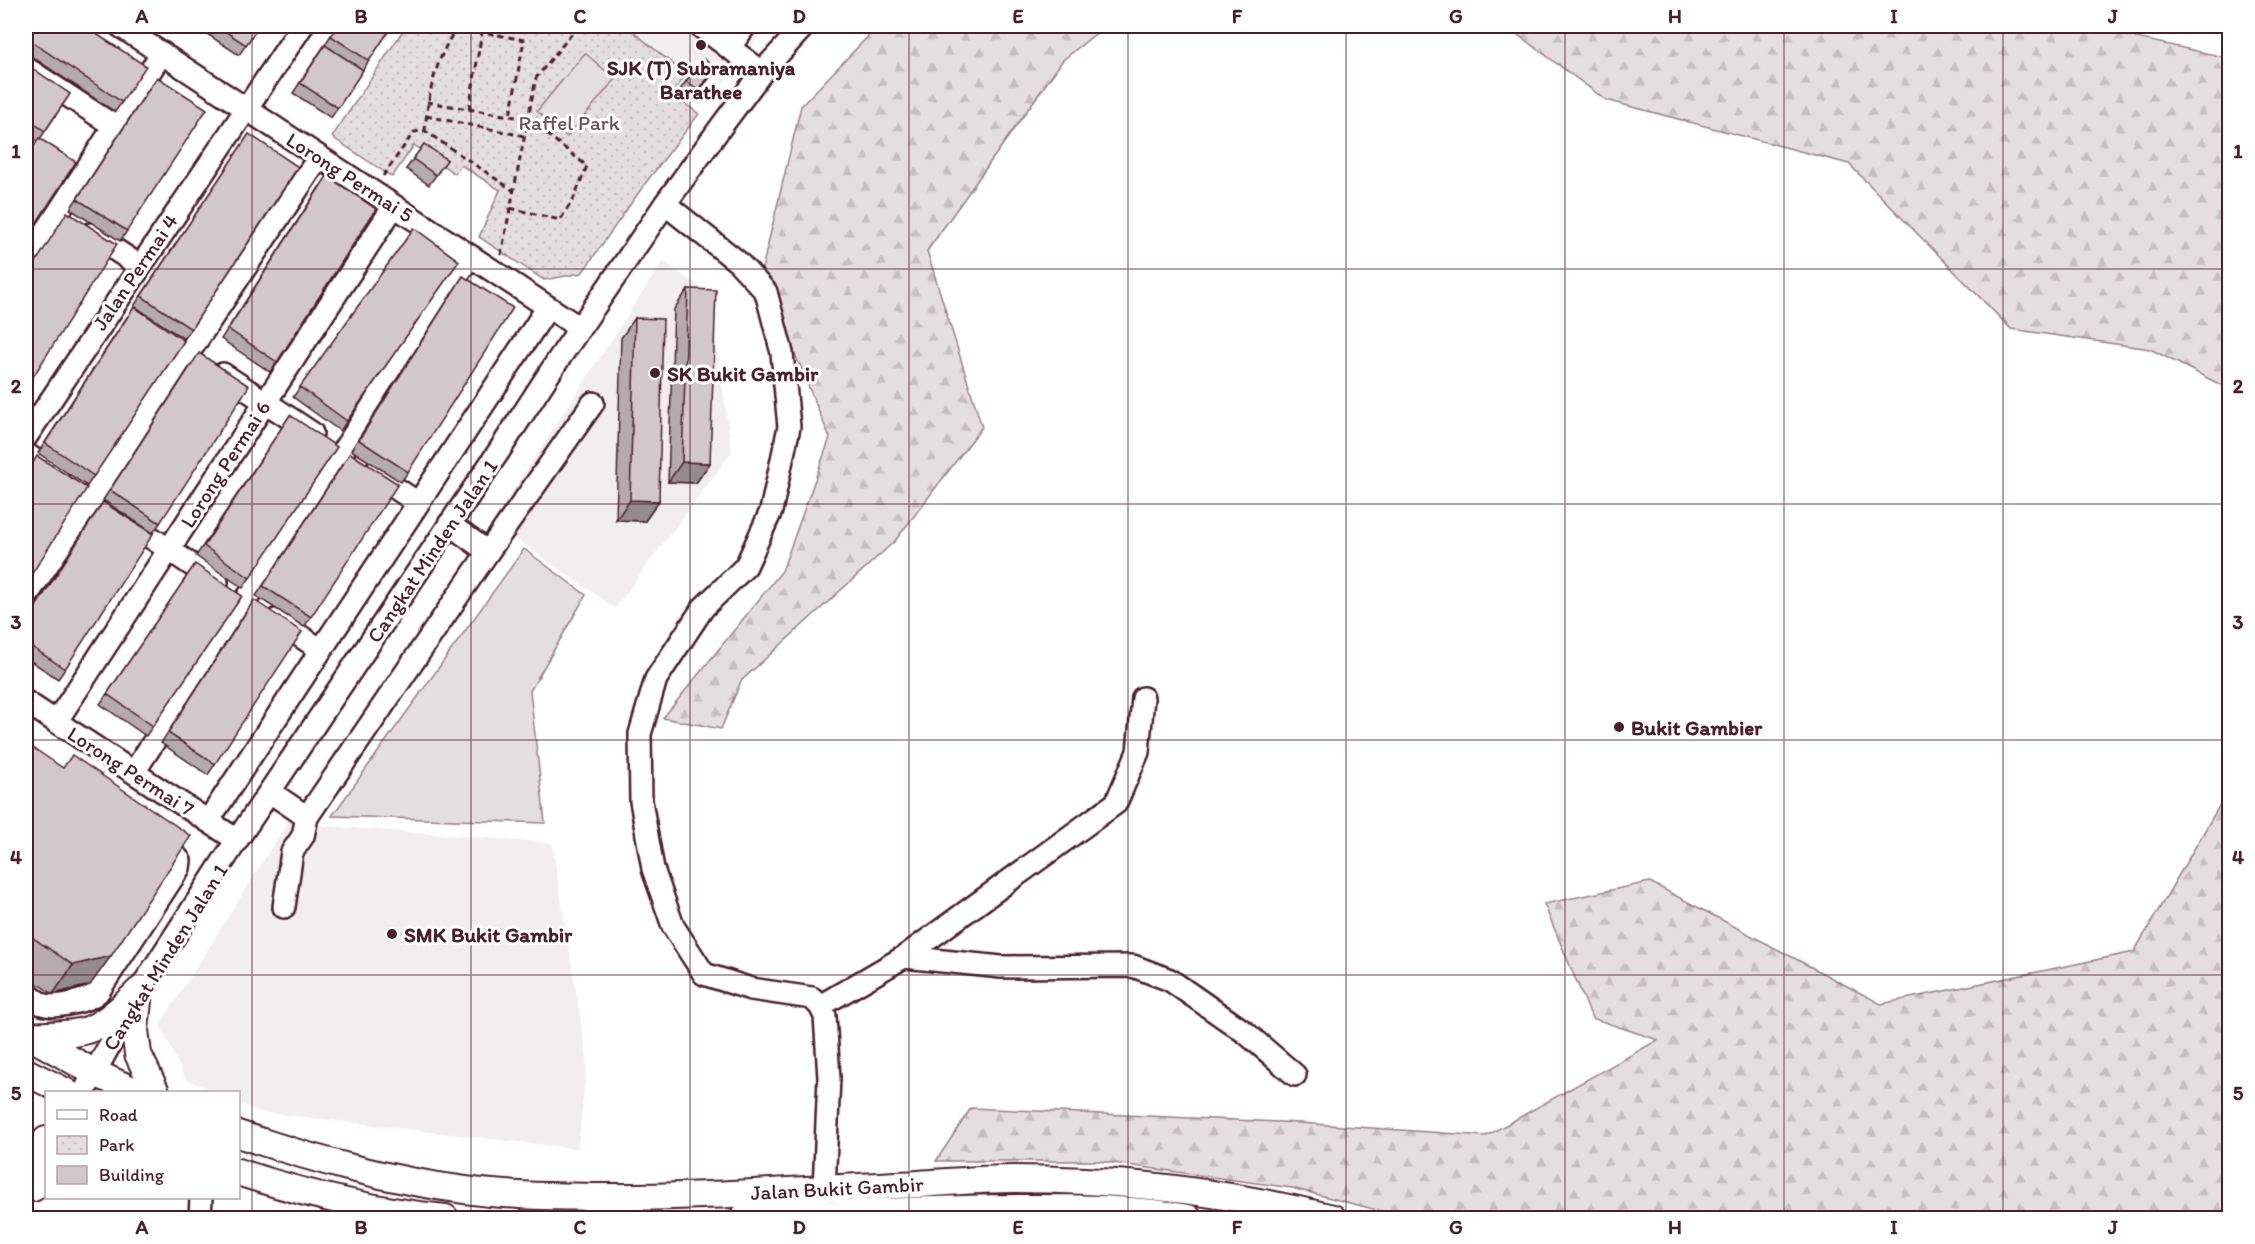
<svg xmlns="http://www.w3.org/2000/svg" width="2255" height="1244" font-family="Itim,sans-serif">
<style>
.built{fill:#f2eeef}
.forest{fill:url(#forest-firs);stroke:#987e86;stroke-width:1.5}
.park{fill:url(#park-dots);stroke:#987e86;stroke-width:1.5}
.garden{fill:#e5dee0;stroke:#987e86;stroke-width:1.5}
.lines{fill:none;stroke-linecap:round;stroke-linejoin:round}
.minor-casing{stroke:#4a1f2b;stroke-width:26}
.major-casing{stroke:#4a1f2b;stroke-width:30}
.path{stroke:#4a1f2b;stroke-width:3;stroke-dasharray:6 4.5;stroke-linecap:butt}
.minor{stroke:#fff;stroke-width:21}
.major{stroke:#fff;stroke-width:26}
.wall{fill:#b5abaf;stroke:#4a1f2b;stroke-width:1.5}
.shaded-wall{fill:#938b8e;stroke:#4a1f2b;stroke-width:1.5}
.building{fill:#d2c7cb;stroke:#4a1f2b;stroke-width:1.5}
.grid{fill:none;stroke:#4a1f2b;stroke-width:1.5;stroke-opacity:0.55}
.poi-dot{fill:#4a1f2b;stroke:#fff;stroke-width:2}
.labels{text-anchor:middle;dominant-baseline:central;stroke-width:6;stroke-linejoin:round;paint-order:stroke}
.poi-label{font-size:21px;font-weight:bold;fill:#4a1f2b;stroke:#fff;text-anchor:start}
.park-label{font-size:21px;fill:#714f58;stroke:#fff}
.street-label{font-size:21px;fill:#4a1f2b;stroke:#fff}
.neatline{fill:none;stroke:#4a1f2b;stroke-width:2}
.grid-label{font-size:20px;text-anchor:middle;font-weight:bold;fill:#4a1f2b}
</style>
<defs>
<pattern id="forest-firs" width="22" height="20" patternUnits="userSpaceOnUse" patternTransform="scale(1.5)"><rect width="22" height="20" fill="#e5dee0"/><path d="M5 1l3.5 6h-7zM16 11l3.5 6h-7z" fill="#c6bec0"/></pattern>
<pattern id="park-dots" width="8" height="8" patternUnits="userSpaceOnUse" patternTransform="scale(1.5)"><rect width="8" height="8" fill="#e5dee0"/><path d="M2 2h.1M6 6h.1" fill="none" stroke="#c6bec0" stroke-width="1.8" stroke-linecap="round"/></pattern>
</defs>
<rect width="100%" height="100%" fill="#fff"/>
<filter id="ink" filterUnits="userSpaceOnUse"><feTurbulence type="fractalNoise" baseFrequency=".0167" numOctaves="2"/><feDisplacementMap in="SourceGraphic" scale="12" xChannelSelector="R" yChannelSelector="G"/><feConvolveMatrix kernelMatrix="1 2 1 2 8 2 1 2 1" color-interpolation-filters="sRGB"/></filter>
<g filter="url(#ink)">
<g class="built">
<polygon points="640,26 767,26 723,83 695,62 686,75 635,33"/>
<polygon points="663,261 709,294 732,452 615,608 492,522"/>
<polygon points="289,820 326,826 552,843 587,1059 578,1149 260,1112 239,1103 238,1092 216,1092 185,1079 160,1025"/>
</g>
<g class="forest">
<polygon points="878,26 1105,26 1063,60 927,251 982,427 895,541 741,681 721,729 663,718 782,571 830,438 761,273 801,106"/>
<polygon points="1506,26 2082,26 2229,58 2229,389 2150,349 2011,329 1849,164 1606,100"/>
<polygon points="2229,789 2229,1218 1408,1218 1292,1188 1099,1161 936,1161 971,1108 1300,1123 1486,1136 1658,1040 1592,1018 1544,904 1650,882 1881,1004 2134,952"/>
</g>
<polygon class="park" points="406,26 640,26 635,33 686,75 672,94 699,114 644,185 582,273 544,280 479,237 500,190 461,165 455,174 414,145 392,177 332,137"/>
<g class="garden">
<polygon points="585,53 615,79 567,137 537,111"/>
<polygon points="524,549 586,595 530,691 545,823 332,816"/>
</g>
<g class="lines">
<g class="minor-casing">
<g id="minor">
<polyline points="120,26 580,328"/>
<polyline points="700,26 762,72"/>
<polyline points="729,48 745,26"/>
<polyline points="26,68 114,126"/>
<polyline points="665,204 738,262 766,292 782,353 789,427 771,511 746,566 703,608 656,679 640,734 641,801 653,869 673,926 704,974 751,989 812,998 820,1006 825,1016 829,1078 824,1189"/>
<polyline points="91,234 140,266"/>
<polyline points="26,262 162,53"/>
<polyline points="223,374 312,433"/>
<polyline points="26,437 302,26"/>
<polyline points="26,454 57,475"/>
<polyline points="373,473 418,503"/>
<polyline points="128,522 217,582"/>
<polyline points="488,552 593,403"/>
<polyline points="26,597 319,157"/>
<polyline points="276,620 321,650"/>
<polyline points="26,702 237,840"/>
<polyline points="56,722 394,206"/>
<polyline points="134,772 470,256"/>
<polyline points="270,792 307,817 488,552 449,524"/>
<polyline points="208,821 548,307"/>
<polyline points="284,907 292,852 303,836 307,817"/>
<polyline points="904,957 1116,803 1138,752 1143,698"/>
<path d="M26 993C31 997 36 1001 42 1004 55 1009 89 1001 98 992L179 868 180 861 176 856 153 841"/>
<polyline points="820,1006 904,957 1001,967 1133,966 1170,980 1246,1033 1295,1075"/>
<polyline points="84,1092 139,991 237,840 499,451 558,360 665,204 723,124 762,72 804,26"/>
<polyline points="200,1218 201,1198"/>
</g>
</g>
<g class="major-casing">
<g id="major">
<polyline points="139,991 135,1030 138,1054 156,1092"/>
<polyline points="26,1034 95,1073 137,1092"/>
<path d="M28 1036C48 1034 72 1036 90 1029 109 1021 125 1004 139 991"/>
<polyline points="26,1072 66,1092"/>
<path d="M238 1134C313 1159 387 1180 465 1190 507 1196 550 1196 592 1197 701 1198 810 1189 919 1184 951 1182 982 1179 1014 1179 1122 1179 1227 1192 1333 1218"/>
<path d="M238 1172C305 1194 375 1211 445 1218"/>
<polyline points="33,1188 46,1140"/>
<path d="M743 1218C841 1215 940 1207 1038 1208 1088 1208 1139 1209 1188 1218"/>
</g>
</g>
<g class="path">
<polyline points="427,102 528,119 587,166 573,200 560,220 510,208"/>
<polyline points="469,109 482,32 524,40 510,116"/>
<polyline points="426,116 524,136"/>
<path d="M425 131C428 93 436 57 458 26"/>
<polyline points="383,176 414,132 425,131 514,191"/>
<polyline points="501,255 536,78 578,26"/>
</g>
<use href="#minor" class="minor"/>
<use href="#major" class="major"/>
</g>
<g class="wall">
<polygon points="26,26 122,102 115,112 26,53"/>
<polygon points="204,26 259,26 239,55 201,30"/>
<polygon points="337,26 392,26 331,118 293,93"/>
<polygon points="26,64 70,94 40,139 37,141 26,133"/>
<polygon points="716,68 691,100 679,91 686,81"/>
<polygon points="150,87 127,231 120,241 70,209"/>
<polygon points="249,134 298,167 184,339 134,306"/>
<polygon points="424,144 447,160 429,185 406,169"/>
<polygon points="320,186 277,362 270,372 221,339"/>
<polygon points="414,228 459,261 340,431 293,397"/>
<polygon points="463,276 408,472 401,482 351,450"/>
<polygon points="688,289 710,463 696,483 668,482 674,309"/>
<polygon points="127,317 184,341 87,486 38,453"/>
<polygon points="635,318 659,501 645,521 616,520 621,338"/>
<polygon points="192,363 160,523 153,533 103,500"/>
<polygon points="290,415 337,447 243,588 196,556"/>
<polygon points="343,463 311,617 304,627 256,596"/>
<polygon points="195,564 242,596 146,736 100,704"/>
<polygon points="247,610 215,764 208,775 161,743"/>
<polygon points="26,621 65,669 58,679 26,658"/>
<polygon points="26,743 90,985 53,994 26,976"/>
</g>
<g class="shaded-wall">
<polygon points="716,68 709,79 691,100 698,90"/>
<polygon points="682,462 710,463 696,483 668,482"/>
<polygon points="630,500 659,501 645,521 616,520"/>
<polygon points="111,956 90,985 53,994 73,965"/>
</g>
<g class="building">
<polygon points="26,26 84,26 146,66 122,102 26,38"/>
<polygon points="217,26 259,26 246,45"/>
<polygon points="338,26 392,26 369,61 331,36"/>
<polygon points="325,45 363,70 338,108 300,83"/>
<polygon points="704,59 716,68 698,90 686,81"/>
<polygon points="26,64 70,94 45,131 26,118"/>
<polygon points="157,77 207,109 127,231 77,199"/>
<polygon points="249,134 298,167 191,329 141,296"/>
<polygon points="39,138 76,162 26,239 26,159"/>
<polygon points="424,144 447,160 436,175 413,159"/>
<polygon points="327,176 376,209 277,362 228,329"/>
<polygon points="67,212 117,244 26,388 26,278"/>
<polygon points="414,228 459,261 347,421 300,387"/>
<polygon points="463,276 513,308 408,472 359,440"/>
<polygon points="688,289 716,290 710,463 682,462"/>
<polygon points="134,307 184,341 94,476 45,443"/>
<polygon points="635,318 663,319 659,501 630,500"/>
<polygon points="199,353 249,386 160,523 110,490"/>
<polygon points="290,415 337,447 250,578 204,546"/>
<polygon points="350,453 398,484 311,617 263,586"/>
<polygon points="37,456 87,488 26,583 26,474"/>
<polygon points="103,502 153,534 65,669 26,643 26,622"/>
<polygon points="195,564 242,596 153,726 107,694"/>
<polygon points="254,600 302,632 215,764 168,733"/>
<polygon points="26,743 63,768 72,755 191,836 111,956 73,965 26,933"/>
</g>
</g>
<path class="grid" d="M252 26V1218M471 26V1218M690 26V1218M909 26V1218M1128 26V1218M1346 26V1218M1565 26V1218M1784 26V1218M2003 26V1218M26 269H2230M26 504H2230M26 740H2230M26 975H2230"/>
<g class="poi-dot">
<circle cx="701" cy="45" r="6"/>
<circle cx="655" cy="373" r="6"/>
<circle cx="1619" cy="727" r="6"/>
<circle cx="392" cy="934" r="6"/>
</g>
<g class="labels">
<g class="poi-label">
<text x="701" y="67" text-anchor="middle">SJK (T) Subramaniya<tspan x="701" dy="24">Barathee</tspan></text>
<text x="667" y="373">SK Bukit Gambir</text>
<text x="1631" y="727">Bukit Gambier</text>
<text x="404" y="934">SMK Bukit Gambir</text>
</g>
<g class="park-label">
<text x="569" y="122">Raffel Park</text>
</g>
<g class="street-label">
<text transform="translate(350 177) rotate(33)">Lorong Permai 5</text>
<text transform="translate(135 272) rotate(-56)">Jalan Permai 4</text>
<text transform="translate(225 464) rotate(-57)">Lorong Permai 6</text>
<text transform="translate(432 551) rotate(-56)">Cangkat Minden Jalan 1</text>
<text transform="translate(131 771) rotate(33)">Lorong Permai 7</text>
<text transform="translate(165 957) rotate(-58)">Cangkat Minden Jalan 1</text>
<text transform="translate(837 1188) rotate(-3)">Jalan Bukit Gambir</text>
</g>
</g>
<rect width="2255" height="1244" fill="none" stroke="#fff" stroke-width="66"/>
<rect x="45" y="1091" width="195" height="108" fill="#ffffff" stroke="#b7a5aa" stroke-width="1.5"/>
<rect x="57" y="1110" width="30" height="9" fill="#ffffff" stroke="#b7a5aa" stroke-width="1.5"/>
<text x="99" y="1121" font-size="18" fill="#4a1f2b">Road</text>
<rect x="57" y="1136" width="30" height="18" fill="url(#park-dots)" stroke="#b7a5aa" stroke-width="1.5"/>
<text x="99" y="1151" font-size="18" fill="#4a1f2b">Park</text>
<rect x="57" y="1166" width="30" height="18" fill="#d2c7cb" stroke="#b7a5aa" stroke-width="1.5"/>
<text x="99" y="1181" font-size="18" fill="#4a1f2b">Building</text>
<rect x="33" y="33" width="2189" height="1178" class="neatline"/>
<g class="grid-label">
<text x="142" y="23">A</text>
<text x="361" y="23">B</text>
<text x="580" y="23">C</text>
<text x="799" y="23">D</text>
<text x="1018" y="23">E</text>
<text x="1237" y="23">F</text>
<text x="1456" y="23">G</text>
<text x="1675" y="23">H</text>
<text x="1894" y="23">I</text>
<text x="2113" y="23">J</text>
<text x="16" y="158">1</text>
<text x="2238" y="158">1</text>
<text x="16" y="393">2</text>
<text x="2238" y="393">2</text>
<text x="16" y="629">3</text>
<text x="2238" y="629">3</text>
<text x="16" y="864">4</text>
<text x="2238" y="864">4</text>
<text x="16" y="1100">5</text>
<text x="2238" y="1100">5</text>
<text x="142" y="1234">A</text>
<text x="361" y="1234">B</text>
<text x="580" y="1234">C</text>
<text x="799" y="1234">D</text>
<text x="1018" y="1234">E</text>
<text x="1237" y="1234">F</text>
<text x="1456" y="1234">G</text>
<text x="1675" y="1234">H</text>
<text x="1894" y="1234">I</text>
<text x="2113" y="1234">J</text>
</g>
</svg>
